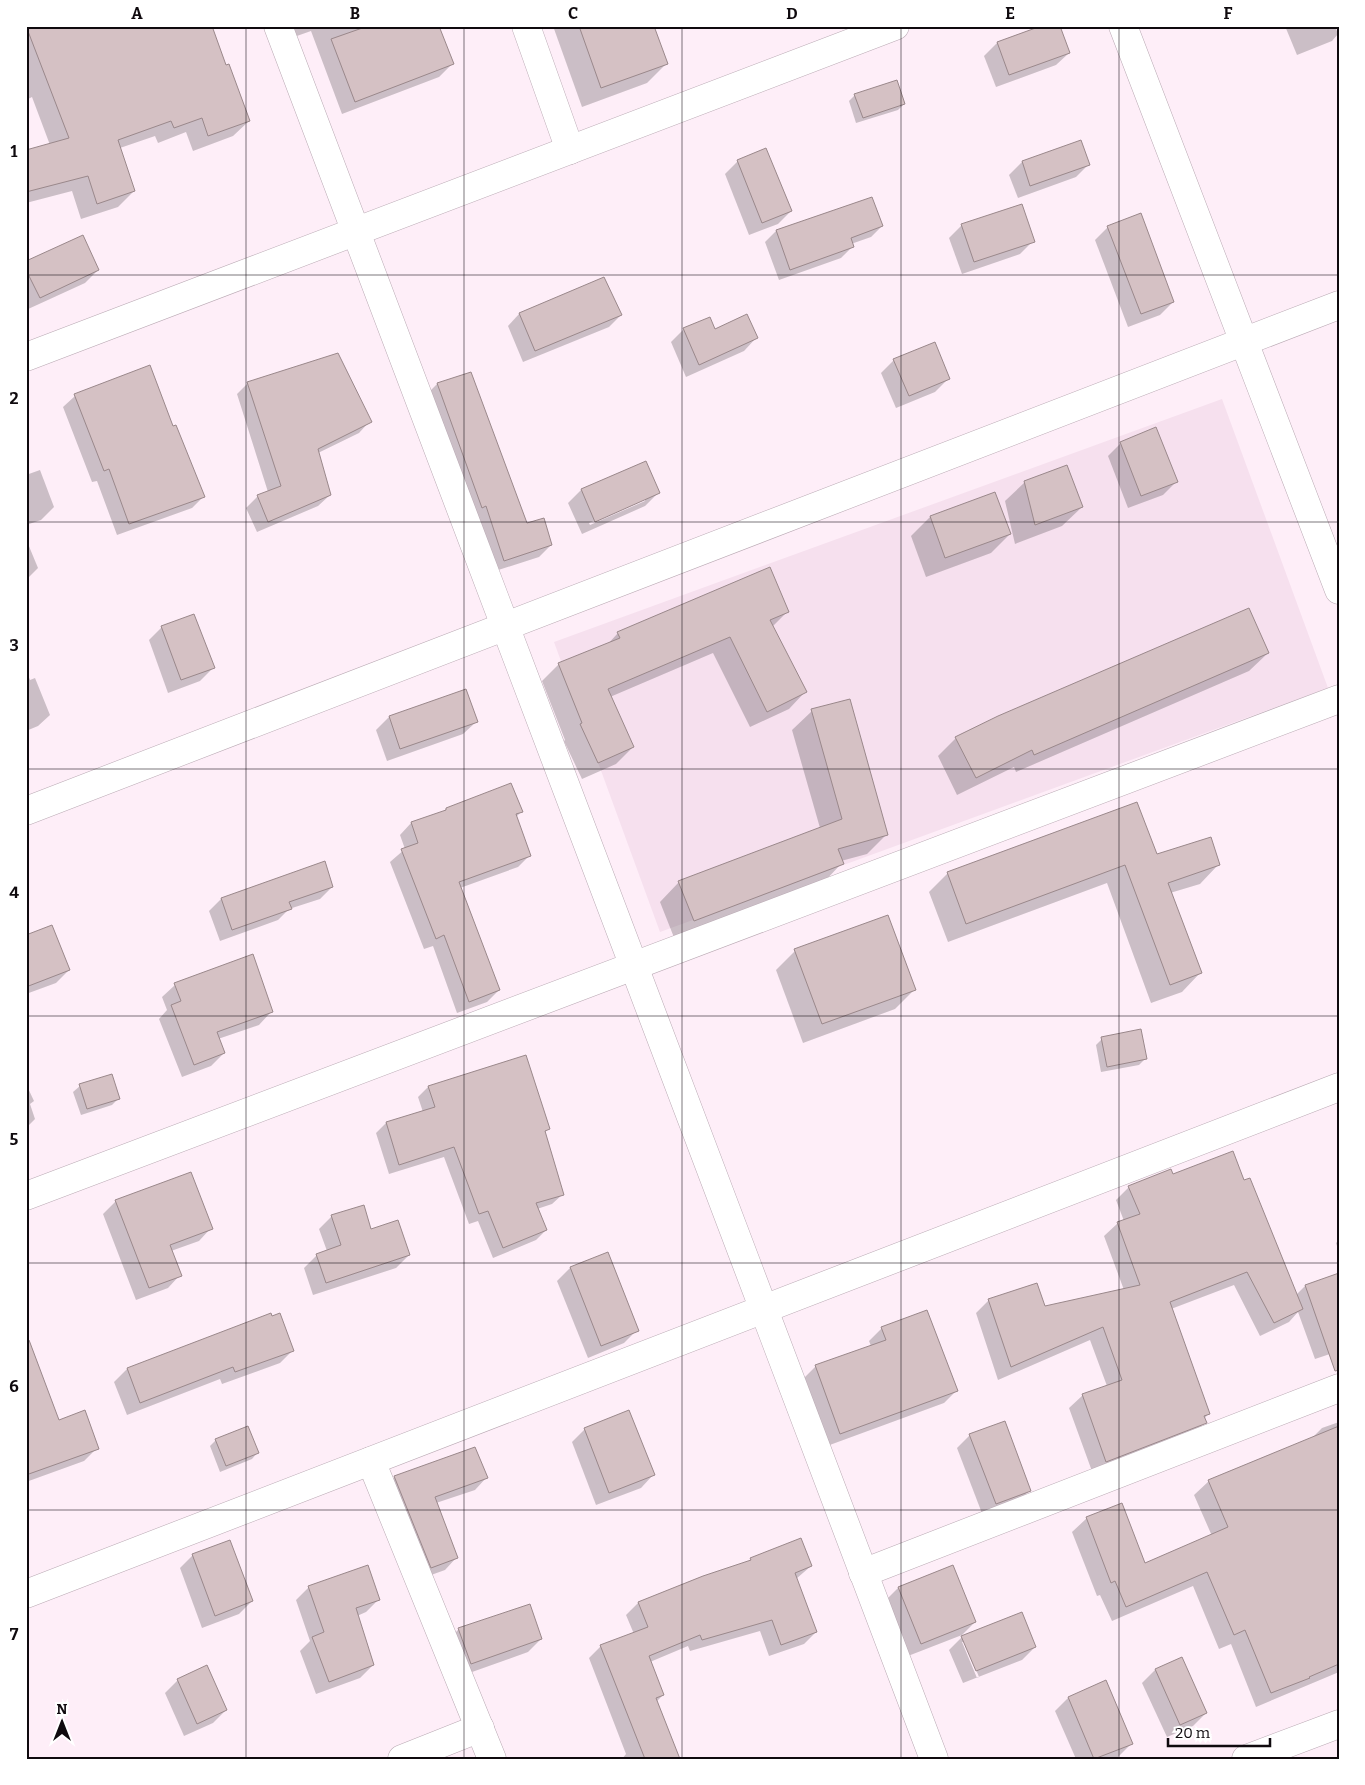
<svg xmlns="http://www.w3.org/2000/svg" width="1365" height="1785" font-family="Bitter,serif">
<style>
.built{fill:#f6e0ee}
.shadow{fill:#0003;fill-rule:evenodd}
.building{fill:#d5c1c4;stroke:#9a888b}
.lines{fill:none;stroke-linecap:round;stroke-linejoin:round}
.minor-casing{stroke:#baaab4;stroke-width:29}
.minor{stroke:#fff;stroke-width:28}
.grid{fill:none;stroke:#0f0a0e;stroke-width:1;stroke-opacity:0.55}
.neatline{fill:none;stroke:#0f0a0e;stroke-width:2}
.grid-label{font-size:16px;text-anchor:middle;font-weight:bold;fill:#0f0a0e}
</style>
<rect width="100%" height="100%" fill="#feeef8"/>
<polygon class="built" points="1222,399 1328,688 660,932 554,642"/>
<g class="shadow">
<polygon points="26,26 225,66 249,121 233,136 193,151 186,132 158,143 155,136 120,148 134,191 118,207 81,219 72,191 26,203 26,151 50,145 32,97 26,100"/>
<polygon points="290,26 438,26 452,64 439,77 342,114 311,31 294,37"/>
<polygon points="553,26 653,26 667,63 647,83 582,107"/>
<polygon points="1044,26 1069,53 1056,65 996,87 984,56 997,43"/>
<polygon points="1285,26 1335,26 1338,34 1332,41 1297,55"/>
<polygon points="855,95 904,104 898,110 856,123 849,101"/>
<polygon points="1081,141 1089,164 1076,177 1018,198 1009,175 1022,162"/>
<polygon points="738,161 791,211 778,224 749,235 725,174"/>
<polygon points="871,198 882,226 871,237 851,244 852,247 841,258 779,280 765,242 776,231"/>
<polygon points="962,225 1033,241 1020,254 962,274 949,238"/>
<polygon points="1108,227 1173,302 1160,315 1128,327 1095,240"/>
<polygon points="26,263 98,270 85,283 26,310"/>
<polygon points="519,314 621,315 609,327 523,362 508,326"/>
<polygon points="684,329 714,331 756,338 744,351 686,377 671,342"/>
<polygon points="894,360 948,379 935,392 896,408 881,373"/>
<polygon points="248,383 370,421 359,433 318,453 330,495 318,506 257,532 246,508 257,497 268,492 237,394"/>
<polygon points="437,384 526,525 551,545 539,557 492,572 425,396"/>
<polygon points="75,396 173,427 204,496 192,508 117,535 97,481 92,482 63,407"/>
<polygon points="1121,443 1176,482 1163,495 1128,508 1108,456"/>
<path d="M645 462 658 493 645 506 582 534 568 503 581 490ZM645 499V501L590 525 589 523Z"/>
<polygon points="40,470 54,507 41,520 26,525 26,475"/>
<polygon points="1025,482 1082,507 1062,526 1015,544 1005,501"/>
<polygon points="994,493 1010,534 991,553 926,577 911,536 930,517"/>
<polygon points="26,539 38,568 26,580"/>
<polygon points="787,612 772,627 805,692 789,709 750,727 713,653 610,697 633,747 616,764 582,779 564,741 565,740 542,681 559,664 606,646 618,633"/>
<polygon points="162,627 213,668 200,681 168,693 149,640"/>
<polygon points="1268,653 1249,671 1016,772 1014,767 957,795 938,756 956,738"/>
<polygon points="26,670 30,680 35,678 50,715 38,726 26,731"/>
<polygon points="465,691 476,722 463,734 387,761 376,730 389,717"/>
<polygon points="812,711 887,834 867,854 841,861 842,863 823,883 675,940 660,902 679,882 820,828 792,730"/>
<polygon points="446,809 521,812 516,817 530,855 518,867 460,888 499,990 487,1002 457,1013 433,946 424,949 390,862 405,849 400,835 411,823 443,812"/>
<polygon points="1156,856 1218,865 1200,884 1170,893 1200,973 1182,992 1151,1003 1107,883 948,942 929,892 948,873"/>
<polygon points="332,887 320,899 289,909 278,920 220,941 209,911 221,899"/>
<polygon points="26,936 69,970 56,983 26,994"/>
<polygon points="795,951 914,990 895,1009 803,1043 776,970"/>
<polygon points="175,985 271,1012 259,1025 218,1039 224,1053 211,1066 182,1077 159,1019 167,1010 162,997"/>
<polygon points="1102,1039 1145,1059 1139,1065 1101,1072 1096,1045"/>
<polygon points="26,1084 34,1101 30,1104 35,1119 26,1128"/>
<polygon points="80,1086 118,1099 112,1105 81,1115 73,1092"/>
<polygon points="428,1087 549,1128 544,1133 563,1194 552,1204 537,1209 546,1230 536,1240 493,1258 478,1221 469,1224 444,1157 389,1174 376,1133 386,1123 423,1112 418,1097"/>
<polygon points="1172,1176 1244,1182 1296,1295 1305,1286 1339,1274 1339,1351 1315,1359 1298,1312 1289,1322 1260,1336 1234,1285 1171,1309 1209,1413 1204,1419 1205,1422 1192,1436 1093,1474 1069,1408 1083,1395 1107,1386 1090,1340 998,1380 976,1313 989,1300 1044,1308 1124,1290 1104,1236 1118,1223 1124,1221 1116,1200 1129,1187"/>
<polygon points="116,1201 211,1228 199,1241 171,1251 180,1275 168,1288 136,1300 103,1214"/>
<polygon points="332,1216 371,1230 409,1255 396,1268 313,1295 304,1268 317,1255 327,1251 319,1229"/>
<polygon points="1339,1240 1339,1252 1336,1243"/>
<polygon points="607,1254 637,1330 624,1343 588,1358 557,1281 570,1268"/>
<polygon points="270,1315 293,1350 280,1363 222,1384 220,1379 127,1415 114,1382 127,1369"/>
<polygon points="882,1328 956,1391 944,1403 827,1446 803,1379 816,1366 871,1346 869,1341"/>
<polygon points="26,1355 58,1421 97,1448 84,1461 26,1482"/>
<polygon points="1339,1422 1339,1672 1256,1707 1231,1644 1219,1649 1193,1586 1112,1621 1100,1595 1097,1596 1072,1532 1087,1518 1145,1565 1212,1536 1194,1495 1209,1481 1311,1439 1322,1428"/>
<polygon points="585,1429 653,1475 641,1488 596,1505 572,1442"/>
<polygon points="970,1435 1029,1491 1016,1504 983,1516 957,1448"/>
<polygon points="216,1440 258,1452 252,1459 220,1472 210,1446"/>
<polygon points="395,1477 486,1478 475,1490 436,1503 456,1558 445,1570 420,1579 383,1489"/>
<polygon points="193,1555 252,1601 239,1614 202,1628 180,1568"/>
<polygon points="751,1559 811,1566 796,1579 816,1632 804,1644 769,1656 760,1631 690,1651 688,1646 650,1662 663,1695 656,1702 678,1759 622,1759 626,1754 589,1658 601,1646 634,1634 626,1615 638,1603 748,1562"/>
<polygon points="952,1566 975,1622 962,1635 908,1656 885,1601 898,1588"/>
<polygon points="309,1587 379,1599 366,1612 357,1616 373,1665 360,1678 316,1694 300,1651 310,1641 296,1600"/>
<polygon points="459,1629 541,1639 528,1652 458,1677 446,1642"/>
<path d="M962 1637 1035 1647 1022 1660 963 1683 949 1650ZM962 1642H965L979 1677 977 1678Z"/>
<polygon points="1181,1659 1206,1713 1193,1726 1167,1737 1142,1683 1155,1670"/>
<polygon points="178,1680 226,1710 213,1723 184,1736 165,1693"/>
<polygon points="1106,1682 1131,1744 1118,1757 1113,1759 1076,1759 1055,1711 1068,1698"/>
</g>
<g class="building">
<polygon points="26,26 212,26 226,65 229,64 250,121 208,136 202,118 174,128 171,121 118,140 135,191 97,204 88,176 26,192 26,150 69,138"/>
<polygon points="368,26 439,26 454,64 355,102 331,39"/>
<polygon points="579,26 654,26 668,64 601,88"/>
<polygon points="1041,26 1060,26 1070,53 1009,75 997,42"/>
<polygon points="897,80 905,104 863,118 854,94"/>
<polygon points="1081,140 1090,165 1030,186 1022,161"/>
<polygon points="766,148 792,211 762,223 737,160"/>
<polygon points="872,197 883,226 851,238 854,247 790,270 776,230"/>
<polygon points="1022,204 1035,242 974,262 961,224"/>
<polygon points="1141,213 1174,302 1141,314 1107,226"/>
<polygon points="83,235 99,270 40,298 26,270 26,261"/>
<polygon points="604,277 622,315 535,351 519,313"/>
<polygon points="747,314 758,338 699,365 683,328 710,317 715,329"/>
<polygon points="935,342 950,379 909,396 893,359"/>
<polygon points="338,353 372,422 318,449 331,495 268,522 257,495 281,486 247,382"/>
<polygon points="150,365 173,426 176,425 205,497 129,524 109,469 104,471 74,394"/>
<polygon points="471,372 527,523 544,518 552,545 504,561 486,506 482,508 437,383"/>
<polygon points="1156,427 1178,482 1141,496 1120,442"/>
<polygon points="646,461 660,493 595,522 581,489"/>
<polygon points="1067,465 1083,507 1035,525 1024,481"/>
<polygon points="995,492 1011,534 945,558 930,516"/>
<polygon points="770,567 789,612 770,620 807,692 767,712 730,637 608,689 634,747 598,763 580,724 582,723 558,663 620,638 617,632"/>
<polygon points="1249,608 1269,653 1034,755 1032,750 976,778 955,737 998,716"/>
<polygon points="194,614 215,668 181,680 161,626"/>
<polygon points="466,689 478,722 400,749 389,716"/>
<polygon points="850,699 888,835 838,849 844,864 694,921 678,881 842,819 811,709"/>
<polygon points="511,783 523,812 516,814 531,856 459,882 500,990 469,1002 444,935 436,939 401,849 418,843 411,822 446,810 446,808"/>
<polygon points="1137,802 1157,854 1211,837 1220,865 1168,883 1202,973 1170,985 1125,865 966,924 947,872"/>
<polygon points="325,861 333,887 289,902 292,909 232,930 221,898"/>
<polygon points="888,915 916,990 822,1024 794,949"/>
<polygon points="52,925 70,970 26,987 26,935"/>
<polygon points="253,954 273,1012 217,1032 225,1053 194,1065 171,1005 181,1001 174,983"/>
<polygon points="1141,1029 1147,1059 1107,1067 1101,1037"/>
<polygon points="526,1055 550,1129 545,1131 564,1195 536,1203 547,1230 503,1248 488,1211 479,1214 454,1147 399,1165 386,1122 435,1107 428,1086"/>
<polygon points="112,1074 120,1099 87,1109 79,1084"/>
<polygon points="1233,1151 1244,1180 1250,1178 1303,1309 1274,1323 1247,1272 1170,1302 1210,1414 1204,1416 1207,1423 1106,1462 1082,1394 1122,1380 1103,1327 1011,1367 988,1299 1037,1283 1045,1306 1140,1285 1117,1222 1140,1214 1128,1186 1171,1169 1173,1174"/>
<polygon points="191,1172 213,1229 170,1245 182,1276 149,1288 115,1200"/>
<polygon points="364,1205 371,1229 398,1220 410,1255 326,1283 316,1254 341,1245 331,1215"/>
<polygon points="608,1252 639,1331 601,1346 570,1267"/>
<polygon points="1339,1273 1339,1370 1335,1371 1305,1285"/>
<polygon points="927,1310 958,1391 840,1434 815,1365 886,1340 881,1327"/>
<polygon points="271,1313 272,1316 280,1313 294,1351 235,1372 233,1367 140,1403 127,1368"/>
<polygon points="26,1340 29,1340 59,1420 85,1410 99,1449 26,1475"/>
<polygon points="629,1410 655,1475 609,1493 584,1428"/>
<polygon points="1005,1421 1031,1491 996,1504 969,1434"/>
<polygon points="248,1426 259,1453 226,1466 215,1439"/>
<polygon points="1339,1426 1339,1664 1309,1677 1310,1678 1271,1693 1245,1630 1234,1635 1207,1572 1126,1607 1115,1581 1111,1583 1086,1517 1122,1503 1145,1563 1228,1527 1208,1480"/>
<polygon points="475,1447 488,1478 435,1497 458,1558 431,1568 394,1476"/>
<polygon points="801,1538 812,1566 795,1573 817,1632 781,1645 772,1620 702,1640 700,1635 649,1656 664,1695 656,1698 680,1759 645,1759 600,1645 648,1627 638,1602 703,1576 751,1560 750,1558"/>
<polygon points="230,1540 253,1601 215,1616 192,1554"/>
<polygon points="368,1565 380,1600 356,1608 374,1665 329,1682 312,1637 324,1632 308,1586"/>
<polygon points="953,1565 976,1622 921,1644 898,1587"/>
<polygon points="530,1604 542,1639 471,1664 458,1628"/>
<polygon points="1022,1612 1036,1647 976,1671 961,1636"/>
<polygon points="1182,1657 1207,1713 1180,1725 1155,1669"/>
<polygon points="207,1665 227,1710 197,1724 177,1679"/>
<polygon points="1106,1680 1133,1744 1094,1759 1068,1697"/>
</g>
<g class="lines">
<g class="minor-casing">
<g id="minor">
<polyline points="278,26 934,1759"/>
<polyline points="526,26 570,150"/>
<polyline points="1123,26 1339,590"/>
<polyline points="26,357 895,26"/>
<polyline points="26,811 1339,305"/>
<polyline points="26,1196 1339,699"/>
<polyline points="371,1461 492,1759"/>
<polyline points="863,1573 1339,1388"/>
<polyline points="26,1594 1339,1087"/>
<polyline points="402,1759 480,1728"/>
<polyline points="1246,1759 1339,1724"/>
</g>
</g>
<use href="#minor" class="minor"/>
</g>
<path class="grid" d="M246 26V1759M464 26V1759M682 26V1759M901 26V1759M1119 26V1759M26 275H1339M26 522H1339M26 769H1339M26 1016H1339M26 1263H1339M26 1510H1339"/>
<rect width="1365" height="1785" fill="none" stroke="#ffffff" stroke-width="55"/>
<g transform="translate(62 1722)" stroke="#ffffff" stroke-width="4" paint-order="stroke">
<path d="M0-4L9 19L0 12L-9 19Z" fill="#0f0a0e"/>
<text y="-8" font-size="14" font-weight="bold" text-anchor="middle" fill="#0f0a0e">N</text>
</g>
<path d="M1168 1738v8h102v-8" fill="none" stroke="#0f0a0e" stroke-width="2.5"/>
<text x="1175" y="1738" font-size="15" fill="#0f0a0e" stroke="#ffffff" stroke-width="4" paint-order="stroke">20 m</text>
<rect x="28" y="28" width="1310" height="1730" class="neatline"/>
<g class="grid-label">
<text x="137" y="19">A</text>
<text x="355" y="19">B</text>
<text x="573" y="19">C</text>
<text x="792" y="19">D</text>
<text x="1010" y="19">E</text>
<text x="1228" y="19">F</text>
<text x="14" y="157">1</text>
<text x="14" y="404">2</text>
<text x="14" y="651">3</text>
<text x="14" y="898">4</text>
<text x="14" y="1145">5</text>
<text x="14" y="1392">6</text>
<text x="14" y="1640">7</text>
</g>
</svg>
